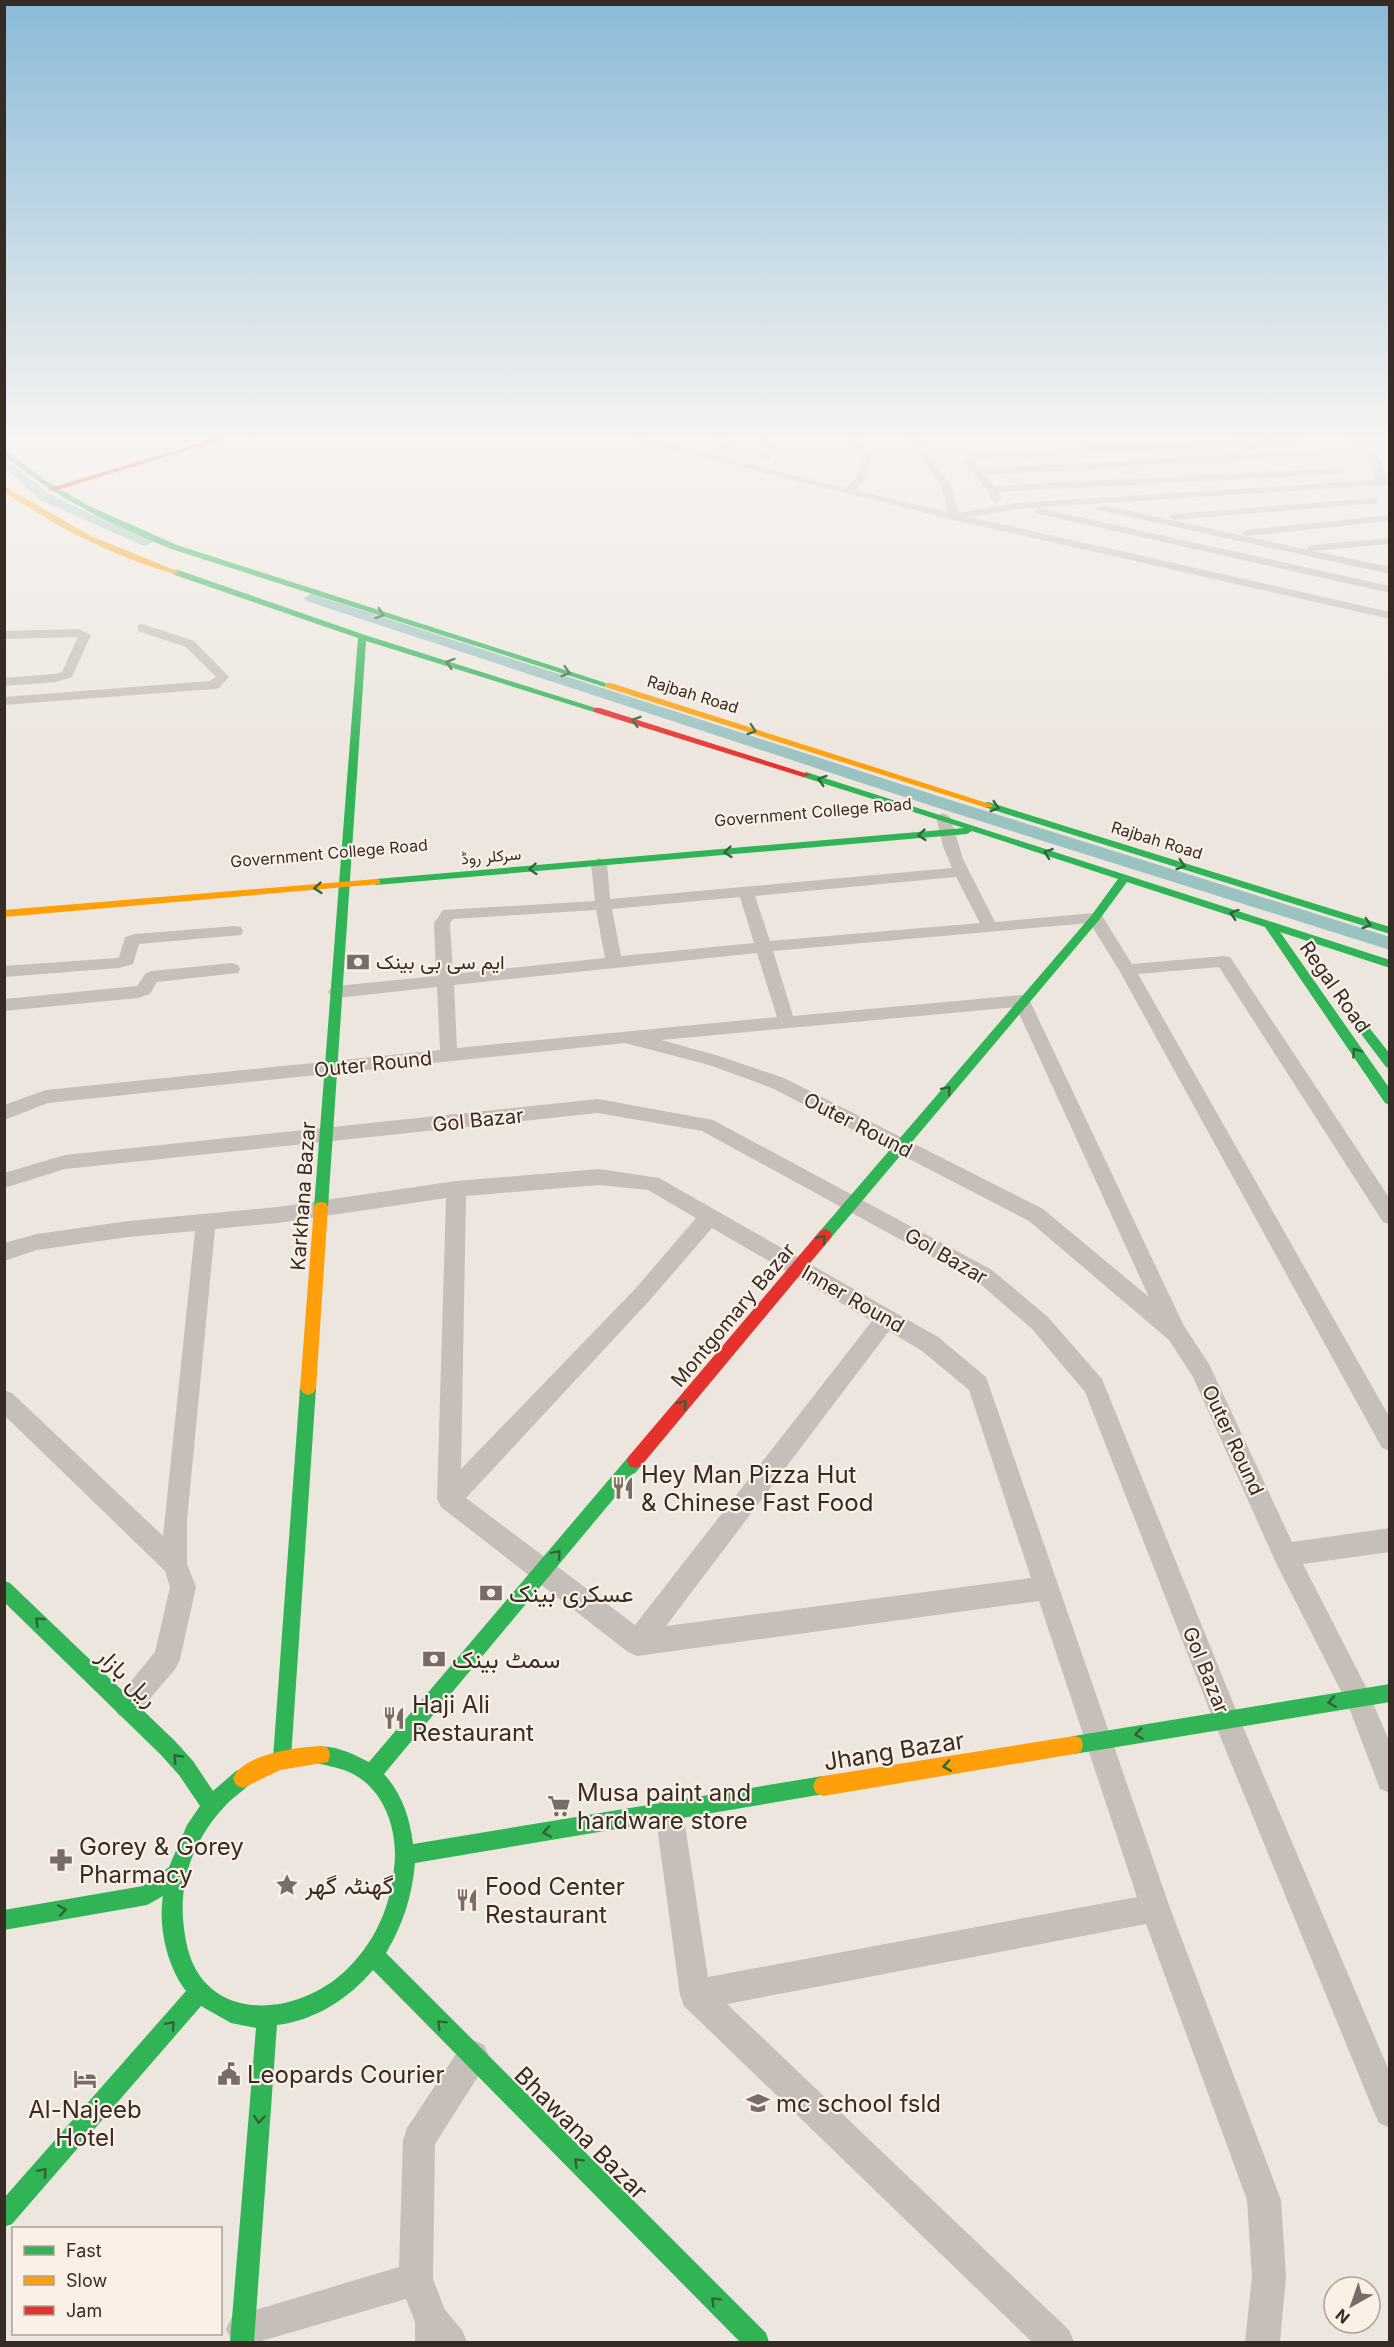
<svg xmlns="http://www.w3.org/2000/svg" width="1394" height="2347" font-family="Inter,Vazirmatn,sans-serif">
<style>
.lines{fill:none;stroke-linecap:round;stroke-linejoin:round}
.canal{fill:#9ac2c0;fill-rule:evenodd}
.street{fill:#c6beb8;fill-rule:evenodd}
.fast{fill:#30b455;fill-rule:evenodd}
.slow{fill:#ff9f0a;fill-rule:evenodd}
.jam{fill:#e5322d;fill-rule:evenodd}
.oneway{stroke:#346239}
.labels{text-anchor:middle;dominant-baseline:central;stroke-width:4.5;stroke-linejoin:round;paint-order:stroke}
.far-street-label{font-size:16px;fill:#372b26;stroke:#fbf0e6}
.poi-label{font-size:20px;fill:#372b26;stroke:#fbf0e6;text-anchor:start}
.street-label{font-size:20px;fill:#372b26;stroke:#fbf0e6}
.near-poi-label{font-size:24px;fill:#372b26;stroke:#fbf0e6;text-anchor:start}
.near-street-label{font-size:24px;fill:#372b26;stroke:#fbf0e6}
</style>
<rect width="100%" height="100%" fill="#ede6df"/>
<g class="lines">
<g class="canal">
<polygon points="4,457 48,494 152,542 146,546 142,545 40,500 4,467"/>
<polygon points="311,594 944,798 1390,937 1390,950 932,806 306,601 304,598"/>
</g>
<g class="street">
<polygon points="629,439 645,439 846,488 856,478 861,458 850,439 860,439 871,458 866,479 855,490 948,512 941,485 908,439 918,439 951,485 959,513 1016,503 1377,480 1374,476 1372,463 1346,439 1388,439 1383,442 1362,443 1381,460 1384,475 1390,479 1390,487 1385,485 1016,509 970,517 1390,612 1390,619 954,520"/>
<polygon points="717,439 727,439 733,454 731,456 725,456"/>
<polygon points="761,439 771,439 775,446 769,461 761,459 765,446"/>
<polygon points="1237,439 1305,439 1300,442 1254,444 1260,450 1255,453 1244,445 974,460 981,469 1317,450 1322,453 1317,456 985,475 995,486 1339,468 1344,471 1339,474 998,492 1002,500 997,503 993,502 987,490 963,460 973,453"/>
<polygon points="1375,498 1380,501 1379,503 1174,520 1169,517 1174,514"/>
<polygon points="1102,505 1245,536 1241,533 1246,530 1390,515 1390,521 1246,536 1308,550 1308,546 1312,545 1390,538 1390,544 1314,551 1390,567 1390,574 1098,510 1097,508"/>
<polygon points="1039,508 1390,586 1390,593 1035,513 1034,511"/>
<polygon points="142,624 194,641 229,677 219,688 214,689 4,705 4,697 210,681 216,677 186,647 138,631 138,625"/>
<polygon points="78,629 91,635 72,677 56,682 4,686 4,678 54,674 62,672 78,637 4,639 4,631"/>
<path d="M943 813 950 817 963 859 995 922 1095 913 1101 914 1132 964 1224 956 1230 957 1390 1199V1224L1383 1222 1219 967 1138 974 1390 1418V1451L1382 1448 1119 970 1090 923 773 951 793 1016 1022 995 1028 997 1184 1326 1209 1364 1292 1542 1390 1528V1552L1303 1564 1367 1689 1390 1743V1793L1380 1789 1348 1705 1276 1563 1193 1377 1169 1340 1029 1221 772 1088 709 1065 625 1043 48 1103 4 1120V1105L46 1090 440 1050 437 987 337 998 331 996 328 992 331 988 337 986 436 976 434 923 443 910 595 901 591 863 599 858 607 863 610 899 952 868 943 846 936 817ZM956 877 980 923 770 941 755 896ZM740 897 754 943 621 956 612 909ZM596 910 605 958 453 974 450 923 453 919ZM757 953 777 1017 457 1048 454 985ZM1016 1007 1149 1297 1043 1209 784 1078 719 1056 661 1040Z"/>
<polygon points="235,926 241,927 243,931 241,935 139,944 133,964 119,968 4,977 4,966 117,958 119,957 125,937 135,934"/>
<polygon points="232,963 238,965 240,969 238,973 157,982 150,994 138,998 4,1011 4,999 137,986 146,973 152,971"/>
<polygon points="598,1099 713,1120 992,1270 1048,1317 1102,1379 1238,1715 1390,2073 1390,2128 1379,2123 1374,2112 1213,1719 1085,1392 1032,1329 978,1282 702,1131 598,1113 65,1169 4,1188 4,1173 65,1155"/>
<path d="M599 1169 659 1178 938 1337 986 1377 1170 1908 1281 2200 1286 2277 1280 2342H1245L1252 2277 1247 2200 1146 1924 727 2004 1069 2330 1074 2342H1032L684 2006 680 1995 655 1812 659 1802 669 1798 679 1802 683 1812 708 1977 1137 1897 1039 1601 637 1656 628 1652 441 1507 437 1499 446 1198 278 1223 215 1229 187 1520V1564L196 1587 180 1659 176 1668 136 1715 127 1719 118 1715 114 1706 118 1697 155 1652 170 1587 165 1571 4 1415V1390L12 1393 163 1536 195 1231 128 1237 37 1250 4 1261V1243L37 1234 128 1221 278 1207 456 1181ZM599 1185 648 1190 696 1218 636 1288 461 1469 466 1196ZM712 1228 872 1321 635 1625 466 1498 650 1300ZM889 1331 922 1351 969 1390 1031 1578 666 1626Z"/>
<polygon points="473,2040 484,2045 489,2056 484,2067 435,2144 433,2279 445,2310 462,2330 467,2342 415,2342 415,2322 406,2299 258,2342 232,2341 226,2329 232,2317 399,2267 403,2140 407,2128 462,2045"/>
</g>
<g class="fast">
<path d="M4 449 45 480 87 505 177 545 612 685 605 687 171 549C111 525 54 497 4 455Z"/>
<polygon points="172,570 178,570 365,635 602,710 594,712 366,641 328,1207 326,1211 316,1211 314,1207 358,638 172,574"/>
<polygon points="806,772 1390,960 1390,968 1280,932 1390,1089 1390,1105 1385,1103 1265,927 1127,882 1099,920 830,1239 820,1239 818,1235 820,1231 1091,916 1118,879 972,831 967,834 376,885 371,882 376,879 964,828 803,777 801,775"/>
<polygon points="988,802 1390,927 1390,934 984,807 984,803"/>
<polygon points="1356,1015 1360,1016 1390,1054 1390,1068 1386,1067 1352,1022 1350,1019"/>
<polygon points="308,1381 313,1383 316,1388 291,1758 289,1765 282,1767 275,1765 273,1758 300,1388 303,1383"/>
<path d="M635 1454 641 1456 643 1461 641 1466 384 1774C402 1794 410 1818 413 1844L823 1776 830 1779 833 1786 830 1793 415 1863C412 1897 403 1924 386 1953L766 2333 769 2342H740L373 1970C348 1999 316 2020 277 2025L254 2342H230L256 2028 231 2023 201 2006 12 2224 4 2227V2198L186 1991C167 1966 158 1927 163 1896L147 1905 4 1930V1910L143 1886 169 1867 187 1825 200 1806 179 1775 161 1755 4 1602V1581L10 1583 175 1741 193 1761 213 1791 236 1771 243 1768 250 1771 253 1778C248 1788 239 1793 231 1800 209 1821 192 1849 186 1878 181 1899 182 1920 186 1941 201 2023 293 2019 344 1972 374 1944 390 1909 394 1869 399 1832 385 1788 349 1772 338 1767 326 1766 314 1762L312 1755 314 1748C330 1742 355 1755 369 1762L629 1456Z"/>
<polygon points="1390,1684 1390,1702 1074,1754 1067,1752 1065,1745 1067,1738 1074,1736"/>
</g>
<g class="slow">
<path d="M4 486 89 535 179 572 175 574C114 557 57 527 4 492Z"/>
<polygon points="605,683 611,683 993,805 992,807 984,807 605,687"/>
<polygon points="376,879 380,880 380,884 4,917 4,910"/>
<polygon points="321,1202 326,1203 328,1207 316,1388 313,1393 308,1395 303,1393 300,1388 314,1207 316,1203"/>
<polygon points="1074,1736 1081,1738 1083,1745 1081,1752 1074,1754 823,1796 816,1793 813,1786 816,1779 823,1776"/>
<path d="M321 1746 328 1748 330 1755 328 1762 280 1770 243 1788 236 1785 233 1778C243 1754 298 1747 321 1746Z"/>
</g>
<g class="jam">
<polygon points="214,439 224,439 54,491 47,489"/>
<polygon points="594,708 600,708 811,775 803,777 594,712"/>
<polygon points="825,1229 830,1231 832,1235 830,1239 641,1466 635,1468 629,1466 627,1461 629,1456 820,1231"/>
</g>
</g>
<defs><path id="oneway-chevron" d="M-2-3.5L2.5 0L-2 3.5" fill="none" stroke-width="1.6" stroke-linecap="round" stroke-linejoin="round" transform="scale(1.5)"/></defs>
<g class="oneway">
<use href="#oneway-chevron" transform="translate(380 614) rotate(18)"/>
<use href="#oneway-chevron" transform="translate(450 663) rotate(-163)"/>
<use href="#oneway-chevron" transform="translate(566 672) rotate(17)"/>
<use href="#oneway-chevron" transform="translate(636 721) rotate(-163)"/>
<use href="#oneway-chevron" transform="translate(752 730) rotate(18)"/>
<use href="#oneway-chevron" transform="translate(822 780) rotate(-162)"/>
<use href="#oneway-chevron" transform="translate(995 807) rotate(17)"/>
<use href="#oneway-chevron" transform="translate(922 835) rotate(175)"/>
<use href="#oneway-chevron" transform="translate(728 852) rotate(175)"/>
<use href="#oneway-chevron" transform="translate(1048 853) rotate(-161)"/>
<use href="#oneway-chevron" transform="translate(1181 865) rotate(18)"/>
<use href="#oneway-chevron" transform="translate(533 869) rotate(175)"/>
<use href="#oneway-chevron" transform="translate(318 888) rotate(175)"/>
<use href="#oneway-chevron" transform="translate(1234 914) rotate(-162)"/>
<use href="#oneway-chevron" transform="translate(1367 924) rotate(18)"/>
<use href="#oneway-chevron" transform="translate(1356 1052) rotate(-125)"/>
<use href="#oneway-chevron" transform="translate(947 1090) rotate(-50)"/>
<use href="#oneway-chevron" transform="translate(822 1239) rotate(-50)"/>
<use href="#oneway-chevron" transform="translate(683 1404) rotate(-50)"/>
<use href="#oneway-chevron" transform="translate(557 1554) rotate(-50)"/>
<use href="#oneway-chevron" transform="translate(39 1621) rotate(-136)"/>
<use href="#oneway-chevron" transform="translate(1332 1702) rotate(171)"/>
<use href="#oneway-chevron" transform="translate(1139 1734) rotate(171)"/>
<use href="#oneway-chevron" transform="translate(177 1758) rotate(-133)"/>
<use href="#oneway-chevron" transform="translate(947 1766) rotate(171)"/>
<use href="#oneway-chevron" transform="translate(547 1832) rotate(171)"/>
<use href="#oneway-chevron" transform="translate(62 1910) rotate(-10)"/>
<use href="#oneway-chevron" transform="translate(441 2024) rotate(-135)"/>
<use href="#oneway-chevron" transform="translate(171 2025) rotate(-49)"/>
<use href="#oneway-chevron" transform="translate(259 2119) rotate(94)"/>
<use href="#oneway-chevron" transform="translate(578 2162) rotate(-135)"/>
<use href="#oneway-chevron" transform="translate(43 2172) rotate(-49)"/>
<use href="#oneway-chevron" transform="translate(715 2301) rotate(-135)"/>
</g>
<linearGradient id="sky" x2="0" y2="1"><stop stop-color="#89bad8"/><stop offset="0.57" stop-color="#f7f4f1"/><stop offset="1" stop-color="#f7f4f1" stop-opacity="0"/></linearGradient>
<rect width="1394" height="767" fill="url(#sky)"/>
<defs>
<g id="bank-bare" transform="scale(1.8)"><path d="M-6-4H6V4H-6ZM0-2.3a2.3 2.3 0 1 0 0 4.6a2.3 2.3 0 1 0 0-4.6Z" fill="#776c67" stroke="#fbf0e6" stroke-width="2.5" paint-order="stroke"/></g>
<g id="restaurant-bare" transform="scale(1.8)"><path d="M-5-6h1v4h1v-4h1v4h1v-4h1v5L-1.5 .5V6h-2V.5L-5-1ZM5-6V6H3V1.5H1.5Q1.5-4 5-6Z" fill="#776c67" stroke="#fbf0e6" stroke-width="2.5" paint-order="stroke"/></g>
<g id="supermarket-bare" transform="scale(1.8)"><path d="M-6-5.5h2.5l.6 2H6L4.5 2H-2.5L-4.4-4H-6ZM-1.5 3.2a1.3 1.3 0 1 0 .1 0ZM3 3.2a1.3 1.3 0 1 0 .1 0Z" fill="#776c67" stroke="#fbf0e6" stroke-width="2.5" paint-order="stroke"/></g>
<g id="pharmacy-bare" transform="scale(1.8)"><path d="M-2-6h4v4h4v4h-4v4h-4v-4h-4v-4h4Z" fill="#776c67" stroke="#fbf0e6" stroke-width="2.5" paint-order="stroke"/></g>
<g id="sight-bare" transform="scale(1.8)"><path d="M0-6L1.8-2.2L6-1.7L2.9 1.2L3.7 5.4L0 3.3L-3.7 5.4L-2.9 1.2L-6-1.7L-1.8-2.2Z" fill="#776c67" stroke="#fbf0e6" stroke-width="2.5" paint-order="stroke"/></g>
<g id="civic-bare" transform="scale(1.8)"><path d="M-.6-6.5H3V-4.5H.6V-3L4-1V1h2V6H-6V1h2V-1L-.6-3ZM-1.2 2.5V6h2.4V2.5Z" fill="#776c67" stroke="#fbf0e6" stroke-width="2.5" paint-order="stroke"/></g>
<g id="hotel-bare" transform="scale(1.8)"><path d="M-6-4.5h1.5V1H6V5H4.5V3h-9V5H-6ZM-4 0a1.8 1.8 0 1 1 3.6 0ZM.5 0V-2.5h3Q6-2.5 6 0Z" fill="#776c67" stroke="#fbf0e6" stroke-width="2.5" paint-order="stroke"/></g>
<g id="school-bare" transform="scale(1.8)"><path d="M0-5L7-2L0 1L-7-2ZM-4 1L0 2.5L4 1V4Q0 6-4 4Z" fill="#776c67" stroke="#fbf0e6" stroke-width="2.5" paint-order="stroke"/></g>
</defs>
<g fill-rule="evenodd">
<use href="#bank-bare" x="358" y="962"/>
<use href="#restaurant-bare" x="623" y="1488"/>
<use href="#bank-bare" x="491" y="1593"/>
<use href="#bank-bare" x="434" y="1659"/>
<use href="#restaurant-bare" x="394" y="1718"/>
<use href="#supermarket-bare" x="559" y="1806"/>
<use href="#pharmacy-bare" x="61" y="1860"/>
<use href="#sight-bare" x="287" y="1885"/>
<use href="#restaurant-bare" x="467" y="1900"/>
<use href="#civic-bare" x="229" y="2074"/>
<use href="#hotel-bare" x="85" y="2079"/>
<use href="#school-bare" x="758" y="2103"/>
</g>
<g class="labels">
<g class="far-street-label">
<text transform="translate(693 694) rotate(17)">Rajbah Road</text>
<text transform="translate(813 812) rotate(-5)">Government College Road</text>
<text transform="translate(1157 840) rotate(17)">Rajbah Road</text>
<text transform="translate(329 853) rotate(-5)">Government College Road</text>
<text transform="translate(491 856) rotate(-5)">سرکلر روڈ</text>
</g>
<g class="poi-label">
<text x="376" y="962">ایم سی بی بینک</text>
</g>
<g class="street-label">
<text transform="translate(1335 987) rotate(55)">Regal Road</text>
<text transform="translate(373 1064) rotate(-6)">Outer Round</text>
<text transform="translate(478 1120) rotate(-6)">Gol Bazar</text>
<text transform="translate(858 1125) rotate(27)">Outer Round</text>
<text transform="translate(303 1196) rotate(-86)">Karkhana Bazar</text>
<text transform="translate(946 1256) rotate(30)">Gol Bazar</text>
<text transform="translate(853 1299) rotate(30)">Inner Round</text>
<text transform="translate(733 1315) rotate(-50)">Montgomary Bazar</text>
<text transform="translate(1233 1440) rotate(65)">Outer Round</text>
<text transform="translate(1206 1670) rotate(68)">Gol Bazar</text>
</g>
<g class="near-poi-label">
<text x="641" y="1474">Hey Man Pizza Hut<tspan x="641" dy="28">&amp; Chinese Fast Food</tspan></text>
<text x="509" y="1593">عسکری بینک</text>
<text x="452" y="1659">سمٹ بینک</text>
<text x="412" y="1704">Haji Ali<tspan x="412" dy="28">Restaurant</tspan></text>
<text x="577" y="1792">Musa paint and<tspan x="577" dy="28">hardware store</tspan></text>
<text x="79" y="1846">Gorey &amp; Gorey<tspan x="79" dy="28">Pharmacy</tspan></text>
<text x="305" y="1885">گھنٹہ گھر</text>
<text x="485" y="1886">Food Center<tspan x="485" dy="28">Restaurant</tspan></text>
<text x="247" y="2074">Leopards Courier</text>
<text x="776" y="2103">mc school fsld</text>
<text x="85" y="2109" text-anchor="middle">Al-Najeeb<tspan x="85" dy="28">Hotel</tspan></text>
</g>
<g class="near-street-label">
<text transform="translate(128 1677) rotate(44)">ریل بازار</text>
<text transform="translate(894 1751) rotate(-9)">Jhang Bazar</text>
<text transform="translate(581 2133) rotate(45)">Bhawana Bazar</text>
</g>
</g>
<rect width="1394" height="2347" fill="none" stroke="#372b26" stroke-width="12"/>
<rect x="12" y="2227" width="210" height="108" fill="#fbf0e6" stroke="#ada199" stroke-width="1.5"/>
<rect x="24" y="2246" width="30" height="9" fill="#30b455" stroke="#ada199" stroke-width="1.5"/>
<text x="66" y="2257" font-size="18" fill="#372b26">Fast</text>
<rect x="24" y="2276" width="30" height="9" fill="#ff9f0a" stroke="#ada199" stroke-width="1.5"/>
<text x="66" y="2287" font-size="18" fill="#372b26">Slow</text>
<rect x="24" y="2306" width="30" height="9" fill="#e5322d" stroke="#ada199" stroke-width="1.5"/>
<text x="66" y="2317" font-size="18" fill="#372b26">Jam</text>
<g transform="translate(1352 2305) rotate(220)"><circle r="28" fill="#fbf0e6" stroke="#ada199" stroke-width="1.5"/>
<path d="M0-4.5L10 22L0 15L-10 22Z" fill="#776c67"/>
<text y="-9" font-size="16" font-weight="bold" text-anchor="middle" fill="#372b26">N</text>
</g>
</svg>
